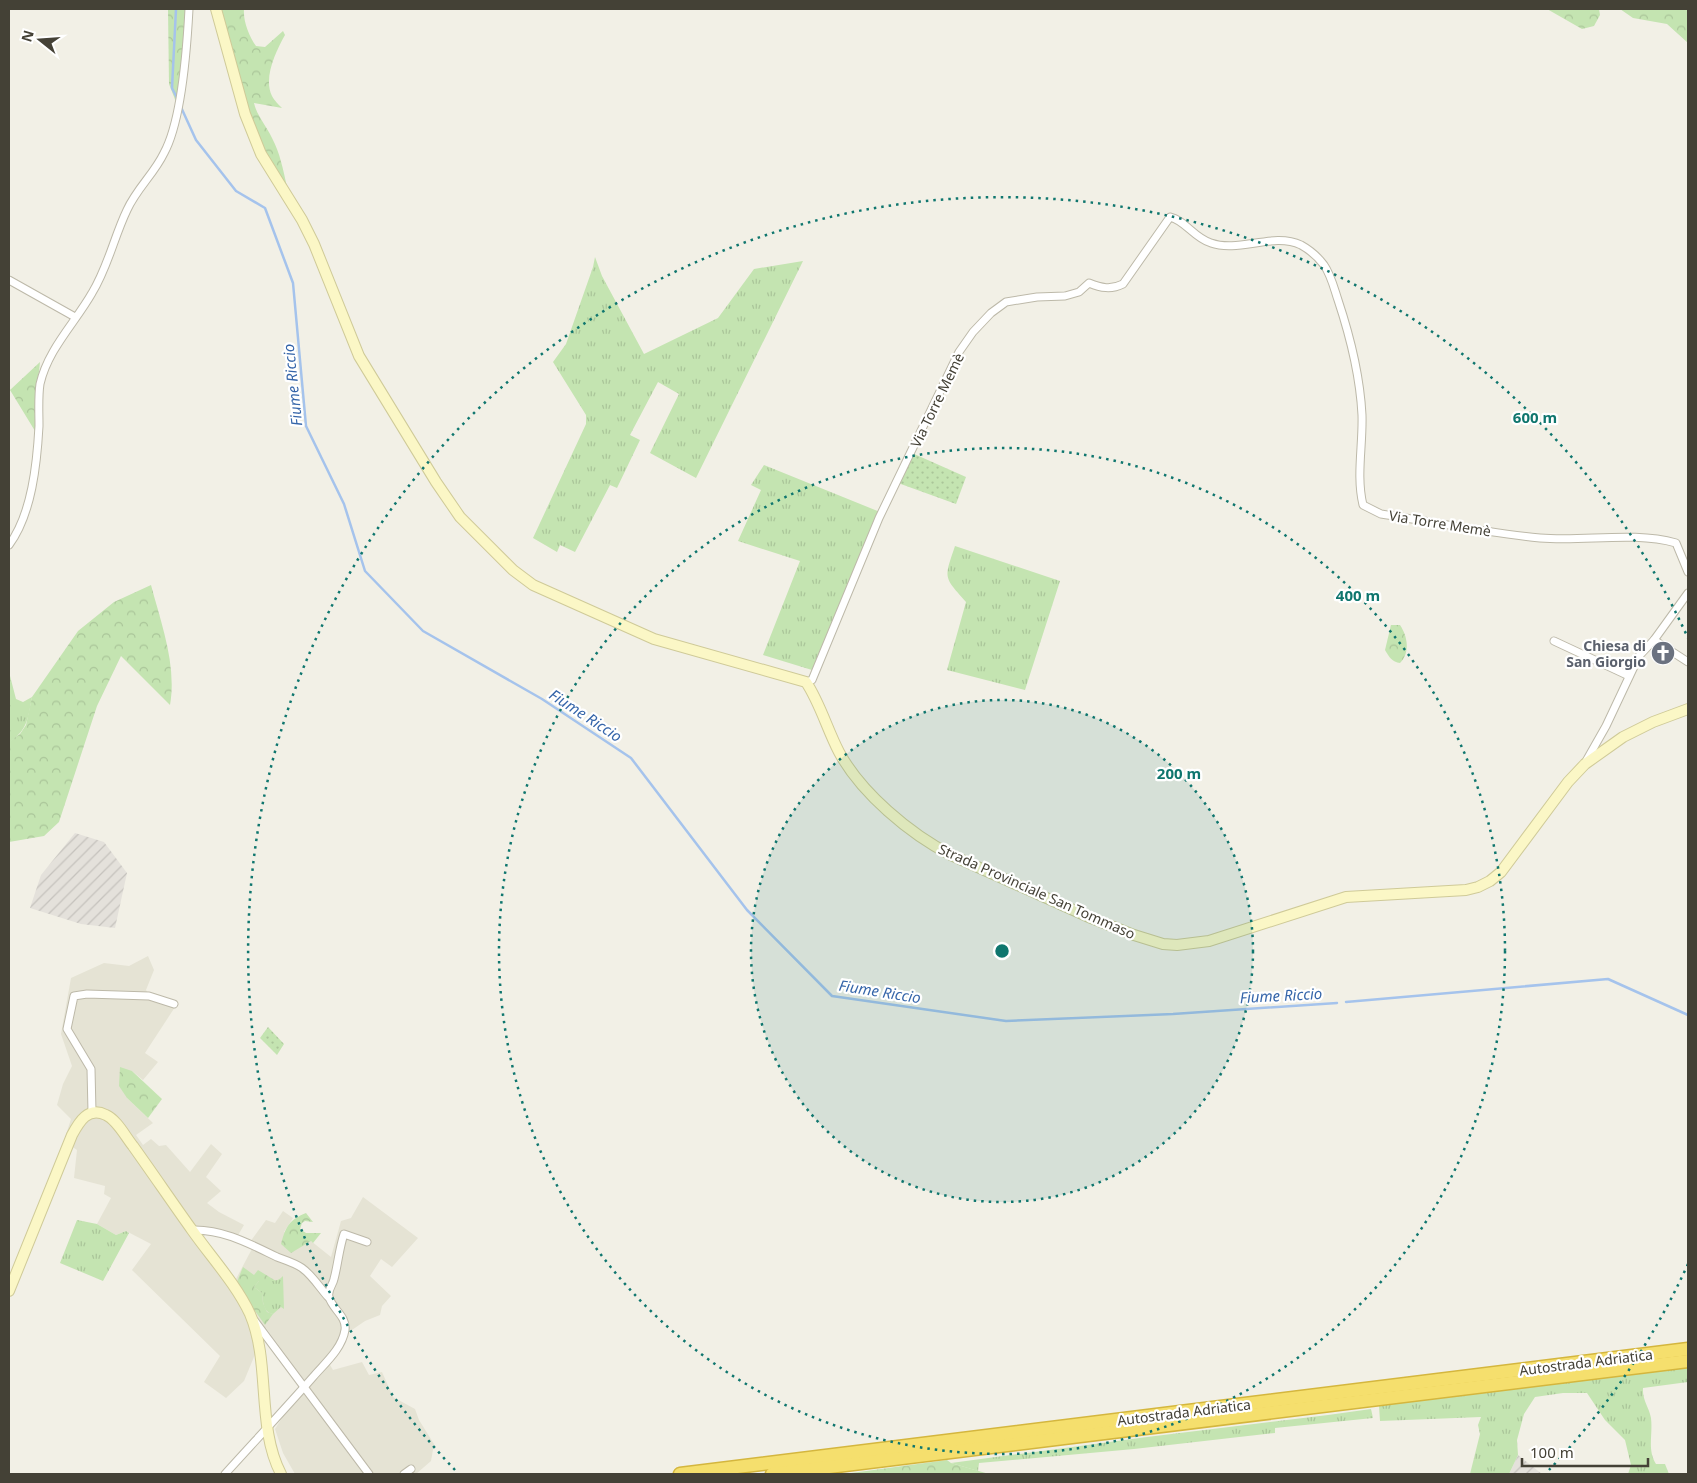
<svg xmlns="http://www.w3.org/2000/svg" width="1697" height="1483" font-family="'Noto Sans',sans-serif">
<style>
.residential{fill:#e5e3d4}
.industrial{fill:url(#industrial-furrows)}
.grass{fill:url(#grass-tufts)}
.forest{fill:url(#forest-crowns)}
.garden{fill:url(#garden-dots)}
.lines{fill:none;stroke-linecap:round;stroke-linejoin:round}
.stream{stroke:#a5c3ec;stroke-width:2.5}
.street-casing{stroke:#bdb9a9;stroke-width:9}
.secondary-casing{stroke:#cfca98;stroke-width:12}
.highway-casing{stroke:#d4b63e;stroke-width:15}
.street{stroke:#fff;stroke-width:7}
.secondary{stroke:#fbf7c6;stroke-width:10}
.highway{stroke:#f5df6d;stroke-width:12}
.ring{fill:none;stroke:#0f766e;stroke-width:2.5;stroke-dasharray:2.5 5}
.labels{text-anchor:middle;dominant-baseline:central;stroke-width:4.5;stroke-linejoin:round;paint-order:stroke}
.street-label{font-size:14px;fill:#444136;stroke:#fff}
.worship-label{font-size:14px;font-weight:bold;fill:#5b616d;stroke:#fff;text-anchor:end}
.water-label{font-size:15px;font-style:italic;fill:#3565a9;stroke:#fff}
.centre{fill:#0f766e;stroke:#fff;stroke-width:2.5}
.ring-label{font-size:15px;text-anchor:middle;font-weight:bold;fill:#0f766e;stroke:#fff;stroke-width:4.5;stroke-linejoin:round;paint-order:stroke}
</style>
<defs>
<pattern id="industrial-furrows" width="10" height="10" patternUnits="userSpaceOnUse" patternTransform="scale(1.25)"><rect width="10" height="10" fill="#e4e1db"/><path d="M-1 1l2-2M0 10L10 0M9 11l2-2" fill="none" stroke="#c5c2bd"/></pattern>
<pattern id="grass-tufts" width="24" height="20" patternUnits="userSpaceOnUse" patternTransform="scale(1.25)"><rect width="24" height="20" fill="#c4e4b1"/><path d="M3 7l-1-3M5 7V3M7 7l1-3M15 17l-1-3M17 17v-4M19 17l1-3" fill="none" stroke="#aac599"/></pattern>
<pattern id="forest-crowns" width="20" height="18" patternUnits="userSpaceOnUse" patternTransform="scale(1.25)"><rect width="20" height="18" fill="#c4e4b1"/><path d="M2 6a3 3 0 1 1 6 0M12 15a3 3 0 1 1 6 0" fill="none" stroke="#aac599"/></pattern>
<pattern id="garden-dots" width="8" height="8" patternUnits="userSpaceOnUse" patternTransform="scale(1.25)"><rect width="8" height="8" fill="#c4e4b1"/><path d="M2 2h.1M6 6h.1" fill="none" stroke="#aac599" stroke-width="1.8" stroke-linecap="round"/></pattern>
</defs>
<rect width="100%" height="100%" fill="#f2f0e6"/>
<polygon class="residential" points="148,956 154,970 146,990 149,995 177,1004 145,1053 158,1062 143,1080 132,1071 127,1098 153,1123 136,1135 143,1145 151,1139 159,1146 166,1145 190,1172 211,1144 222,1154 206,1177 221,1191 207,1203 219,1212 244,1225 237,1237 209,1229 204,1237 236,1279 254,1245 250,1242 266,1220 275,1223 283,1211 293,1218 284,1232 311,1241 331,1257 341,1221 351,1218 363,1197 418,1238 392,1267 381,1259 370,1276 391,1296 382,1306 380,1315 365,1321 349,1332 330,1365 333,1370 362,1362 369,1375 382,1372 393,1397 415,1409 419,1420 434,1444 431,1461 416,1474 295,1474 283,1453 275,1429 305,1381 266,1328 244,1381 226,1398 204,1382 220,1356 132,1270 151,1244 126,1231 116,1235 97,1224 111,1198 104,1194 105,1186 74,1178 77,1150 64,1141 71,1119 57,1105 63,1084 72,1066 61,1034 71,978 104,963 129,966"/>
<g class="industrial">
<polygon points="75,833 104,842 127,873 115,928 81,924 30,908 41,875"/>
<polygon points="1518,1455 1542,1474 1509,1474"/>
</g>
<g class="grass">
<polygon points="595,257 602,276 644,354 718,318 754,269 803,261 696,478 650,453 679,394 658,382 630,435 640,440 617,488 610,485 575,552 560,545 557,552 533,538 586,424 586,415 553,362 566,344 593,267"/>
<polygon points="764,465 880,512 812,670 763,655 800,561 738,541 761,490 751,485"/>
<path d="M955 546 1060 581 1025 690 947 670 966 602C943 576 944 579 955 546Z"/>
<path d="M9 672 16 699 23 702 32 697C28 718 28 729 10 742Z"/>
<polygon points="77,1220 97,1224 116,1235 126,1231 129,1233 103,1281 60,1263"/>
<path d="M283 1276 284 1309 281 1307 273 1314C263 1312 263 1302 262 1293L254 1287 259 1281C268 1279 276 1284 283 1276Z"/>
<path d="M1688 1365V1382L1643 1388C1642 1400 1649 1407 1651 1418 1653 1435 1647 1450 1656 1464H1665L1669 1474H1628L1631 1465 1625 1440 1605 1420 1587 1393H1563L1535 1397 1524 1414 1517 1440 1518 1455 1509 1474H1470L1480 1434 1478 1425 1481 1417 1380 1421 1379 1406Z"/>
<polygon points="1371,1409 1373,1418 1275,1428 1275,1433 1134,1449 979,1463 978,1471 951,1463 1147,1437 1328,1415"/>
</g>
<g class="forest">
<polygon points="168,9 186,9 183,52 176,102 169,84"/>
<path d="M219 9H244C243 21 249 36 256 46L265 47 283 31 285 35C276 51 263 78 272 96 274 100 279 105 282 108L254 103C257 116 266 125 272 138 280 153 283 169 287 187L253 132Z"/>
<polygon points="1547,9 1599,9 1600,15 1594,26 1582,29"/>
<polygon points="1620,9 1688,9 1688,43 1667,24 1633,18"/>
<polygon points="40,362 37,391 35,431 10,390"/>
<path d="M151 585C161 623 177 665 170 705L121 656 97 706 59 822 44 836 9 842V742L20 734 26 725 32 697 78 631 114 602Z"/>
<path d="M1391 625H1400C1408 637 1410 653 1400 663 1392 662 1389 657 1385 650Z"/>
<polygon points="120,1067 132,1071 162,1099 148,1118 127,1098 119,1086"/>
<path d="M306 1213 313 1222 305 1221 302 1223 300 1229 306 1233H321L313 1243 311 1241 291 1253 281 1244C286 1226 289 1220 306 1213Z"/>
<polygon points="243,1267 254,1275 258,1270 276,1281 259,1281 254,1287 262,1293 263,1303 267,1312 273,1314 265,1325 236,1284"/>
<polygon points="947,1460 951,1463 989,1474 844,1474"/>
</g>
<g class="garden">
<polygon points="912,453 966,477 956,504 898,483"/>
<polygon points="268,1027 284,1044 277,1055 260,1038"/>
</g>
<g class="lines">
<g class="stream">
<polyline points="176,9 172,88 178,100"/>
<polyline points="180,105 196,140 236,191 265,208 293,283 306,426 344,504 365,571 423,631 542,699 631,758 747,910 832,996 1006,1021 1173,1014 1337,1003"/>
<polyline points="1346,1002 1608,979 1688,1015"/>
</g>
<g class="street-casing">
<g id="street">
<polyline points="9,280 75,317"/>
<path d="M9 545C32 514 37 463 39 426 39 412 38 397 40 384 48 349 75 323 92 293 108 267 114 237 127 210 137 188 154 174 164 153 182 120 187 47 189 9"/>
<polyline points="1654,640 1688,662"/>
<polyline points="1554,641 1629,676"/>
<path d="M806 682 812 680 879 518 959 352 973 332 991 313 1006 302 1037 297 1065 296 1079 292 1089 283C1101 288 1111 290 1123 284L1170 217C1185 220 1194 238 1211 243 1239 253 1273 232 1301 245 1310 250 1318 257 1324 265 1331 275 1334 288 1338 300 1350 336 1360 376 1362 415 1363 445 1356 476 1363 505L1381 514C1434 522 1487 533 1540 538 1585 542 1632 531 1676 543L1688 572"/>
<polyline points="1585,763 1606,726 1639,656 1654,640 1688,593"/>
<polyline points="92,1112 91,1069 67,1029 74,996 87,994 149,996 174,1004"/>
<path d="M192 1230C223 1229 250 1244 277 1257 285 1260 295 1263 302 1268 312 1275 320 1288 328 1297"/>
<polyline points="254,1320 369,1474"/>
<path d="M225 1474C254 1442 284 1410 313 1377 324 1364 342 1349 345 1330 347 1316 332 1309 329 1297 327 1290 333 1285 334 1279 338 1264 339 1249 344 1234L367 1242"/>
<polyline points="404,1474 411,1469"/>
</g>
</g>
<g class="secondary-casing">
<g id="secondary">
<path d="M216 9 245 114 261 154 302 220 314 244 359 356 436 482 460 517 513 570 533 585 654 639 806 682C820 703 827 729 839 752 861 793 910 834 951 855L1091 918 1134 935 1163 944 1177 945 1209 941 1346 897 1466 890 1478 887 1490 881 1501 872 1568 782 1585 764 1623 737 1653 722 1688 709"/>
<path d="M9 1291 72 1135C79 1122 88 1106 106 1115 117 1120 125 1136 133 1146 153 1174 172 1202 192 1230 211 1257 236 1284 250 1314 271 1363 256 1426 281 1474"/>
</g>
</g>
<g class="highway-casing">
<g id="highway">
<polyline points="680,1474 1688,1349"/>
<polyline points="772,1474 1688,1361"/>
</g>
</g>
<use href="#street" class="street"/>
<use href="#secondary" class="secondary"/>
<use href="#highway" class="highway"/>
</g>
<circle cx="1002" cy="951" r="251" fill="#0f766e" fill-opacity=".12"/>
<g class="ring">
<circle cx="1002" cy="951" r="251"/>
<circle cx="1002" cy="951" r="503"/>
<path d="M1688 1264A754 754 0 0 1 1549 1470M455 1470A754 754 0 1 1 1688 638"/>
</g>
<defs>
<g id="church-disc" transform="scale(1.25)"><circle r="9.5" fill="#6b7280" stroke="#fff"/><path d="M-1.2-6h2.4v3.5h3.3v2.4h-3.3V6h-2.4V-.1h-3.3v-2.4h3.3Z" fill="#fff"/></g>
</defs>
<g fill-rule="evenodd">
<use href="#church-disc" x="1663" y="653"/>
</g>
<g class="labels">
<g class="street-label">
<text transform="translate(937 400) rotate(-64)">Via Torre Memè</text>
<text transform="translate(1440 523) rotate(9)">Via Torre Memè</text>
<text transform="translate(1037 891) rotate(24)">Strada Provinciale San Tommaso</text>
<text transform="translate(1586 1362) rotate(-7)">Autostrada Adriatica</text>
<text transform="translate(1184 1412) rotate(-7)">Autostrada Adriatica</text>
</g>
<g class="worship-label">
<text x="1646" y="645">Chiesa di<tspan x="1646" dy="16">San Giorgio</tspan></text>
</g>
<g class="water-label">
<text transform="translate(292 385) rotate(-96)">Fiume Riccio</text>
<text transform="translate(586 715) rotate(33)">Fiume Riccio</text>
<text transform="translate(880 991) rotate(9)">Fiume Riccio</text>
<text transform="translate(1281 995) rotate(-3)">Fiume Riccio</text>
</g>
</g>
<circle cx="1002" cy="951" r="8" class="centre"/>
<g class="ring-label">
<text x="1535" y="423">600 m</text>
<text x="1358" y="601">400 m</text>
<text x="1179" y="779">200 m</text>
</g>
<rect width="1697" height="1483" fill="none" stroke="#444136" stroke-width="20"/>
<g transform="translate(40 40) rotate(287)" stroke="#ffffff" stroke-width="4" paint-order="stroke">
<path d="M0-4L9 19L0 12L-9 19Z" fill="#444136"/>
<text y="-8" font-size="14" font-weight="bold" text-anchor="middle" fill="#444136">N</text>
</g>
<path d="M1522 1458v8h126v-8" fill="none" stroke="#444136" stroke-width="2.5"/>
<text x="1530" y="1458" font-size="15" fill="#444136" stroke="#ffffff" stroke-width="4" paint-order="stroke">100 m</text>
</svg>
